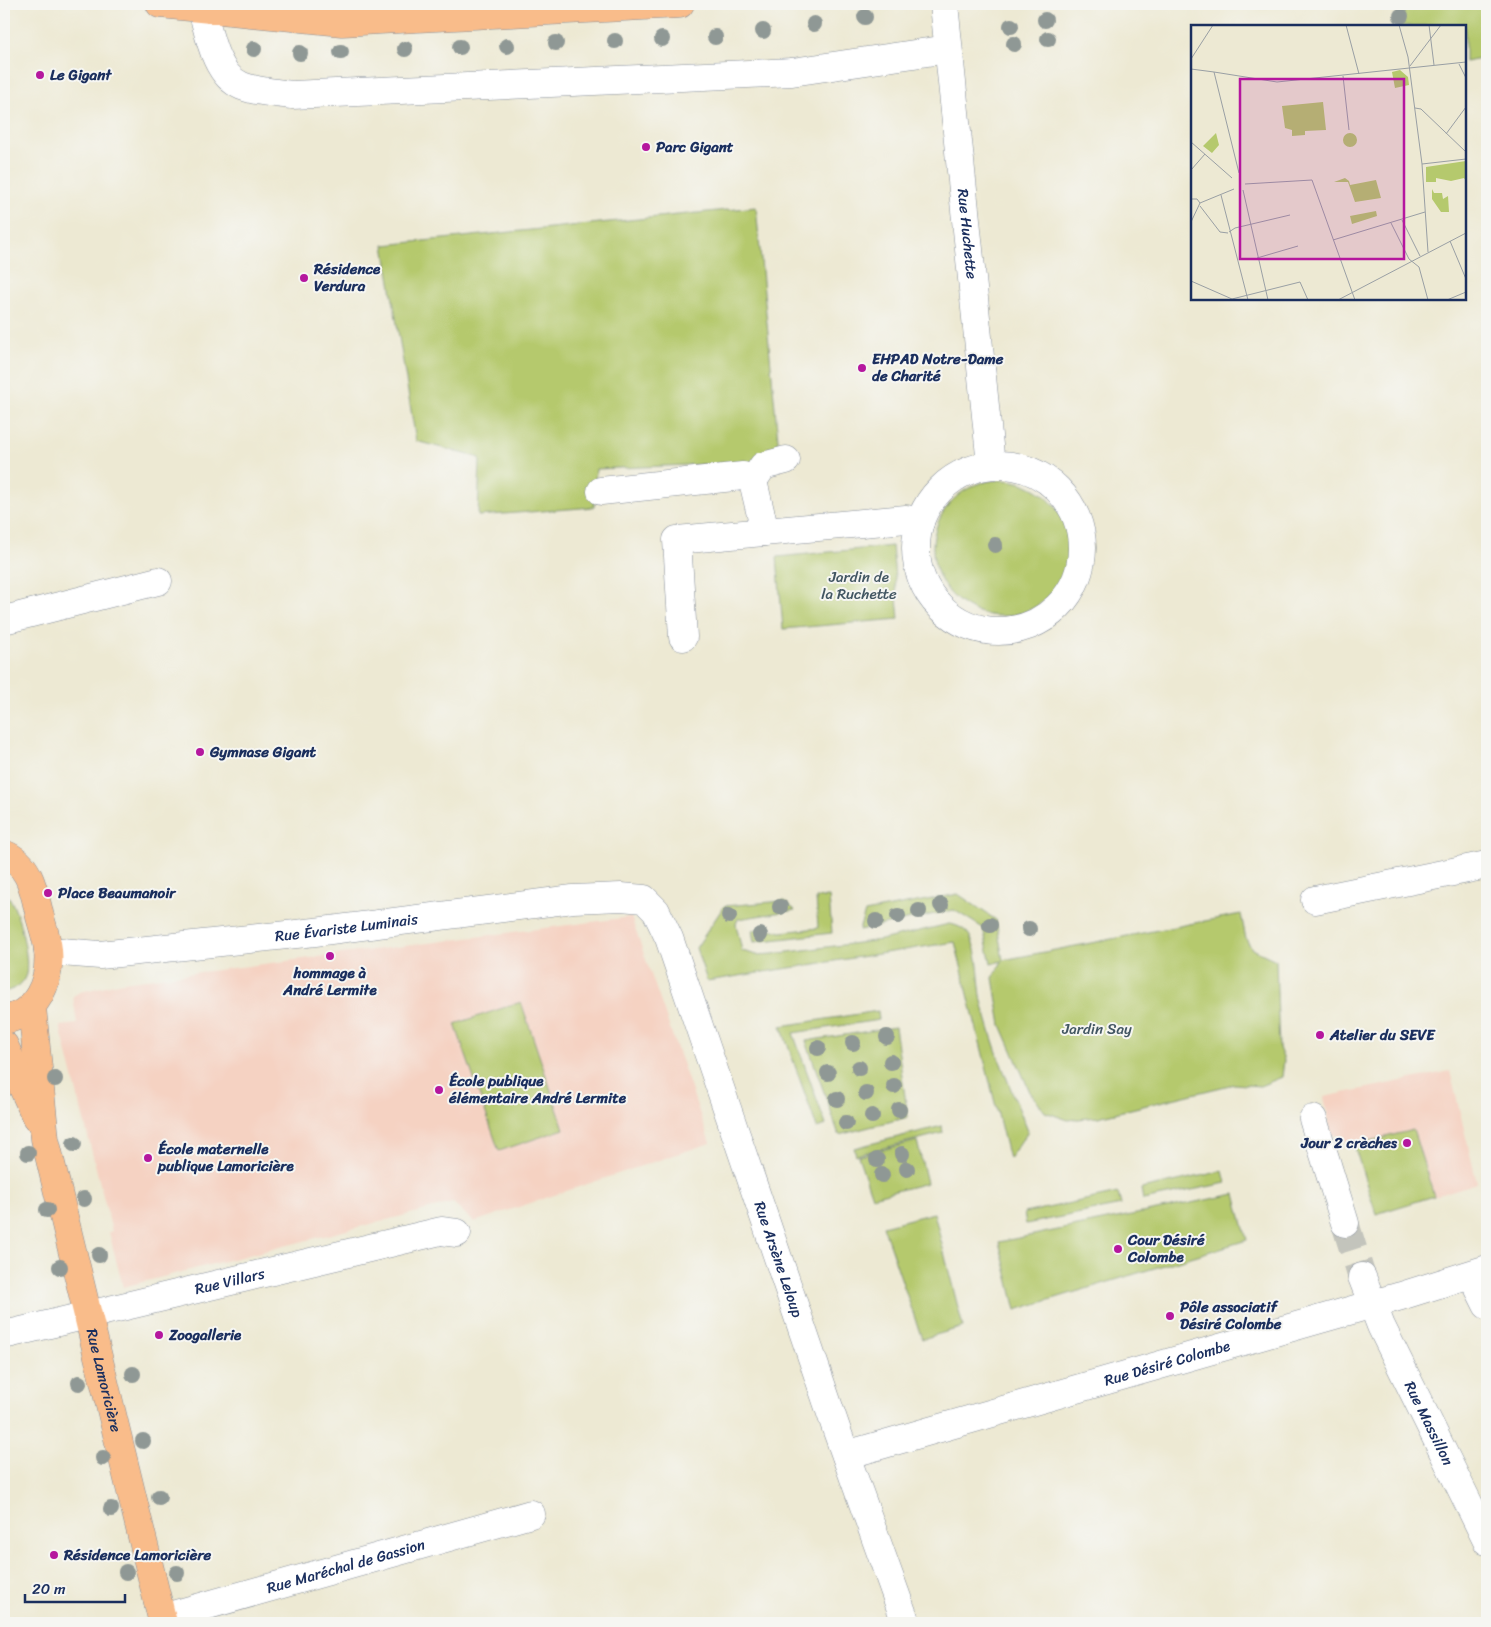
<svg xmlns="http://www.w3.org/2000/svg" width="1491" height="1627" font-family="Sriracha,sans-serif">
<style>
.built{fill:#f5d2c2}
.green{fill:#b5c96d;stroke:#687c66}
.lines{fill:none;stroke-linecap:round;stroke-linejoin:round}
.minor-tunnel{stroke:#c3c4bc;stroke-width:28;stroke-dasharray:28 14;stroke-linecap:butt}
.minor-casing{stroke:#848c98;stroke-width:29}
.major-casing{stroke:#848c98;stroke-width:29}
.minor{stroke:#fff;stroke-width:28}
.major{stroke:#f9bc8a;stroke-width:28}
.tree{fill:#8f9895}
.poi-dot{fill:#b5179e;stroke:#f6f6f2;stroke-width:2}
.labels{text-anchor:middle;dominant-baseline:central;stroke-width:4;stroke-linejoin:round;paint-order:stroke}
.poi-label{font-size:15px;font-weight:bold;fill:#1b2f5e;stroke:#f6f6f2;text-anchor:start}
.street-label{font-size:15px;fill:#1b2f5e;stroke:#f6f6f2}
.park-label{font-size:15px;fill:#425662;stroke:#f6f6f2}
.inset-road{fill:none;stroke:#999fa4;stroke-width:1}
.view{fill:#b5179e;fill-opacity:0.15;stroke:#b5179e;stroke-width:2.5}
.inset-edge{fill:none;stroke:#1b2f5e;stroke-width:2.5}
</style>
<rect width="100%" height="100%" fill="#f6f6f2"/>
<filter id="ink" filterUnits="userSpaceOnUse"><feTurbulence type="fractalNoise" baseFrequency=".02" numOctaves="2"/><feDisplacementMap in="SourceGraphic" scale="10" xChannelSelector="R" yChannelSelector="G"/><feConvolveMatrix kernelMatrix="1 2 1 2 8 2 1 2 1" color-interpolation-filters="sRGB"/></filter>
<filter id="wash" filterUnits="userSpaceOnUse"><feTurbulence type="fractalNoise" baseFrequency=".0096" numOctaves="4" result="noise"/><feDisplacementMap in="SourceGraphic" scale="20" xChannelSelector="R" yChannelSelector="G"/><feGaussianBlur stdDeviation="1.12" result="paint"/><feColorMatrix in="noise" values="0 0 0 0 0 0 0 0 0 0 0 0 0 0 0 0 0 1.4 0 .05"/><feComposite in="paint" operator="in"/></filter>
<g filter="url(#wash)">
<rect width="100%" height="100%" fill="#ede9d3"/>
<g class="built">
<polygon points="631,917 710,1143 474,1222 453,1203 123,1287 109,1232 112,1231 60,1026 77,1024 73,996 80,992 123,982"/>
<polygon points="1450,1071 1477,1183 1376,1214 1354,1145 1348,1146 1343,1138 1331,1134 1324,1097"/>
</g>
<g class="green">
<polygon points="1396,4 1487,4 1487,58 1465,62 1465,26 1399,26"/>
<polygon points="756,207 780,461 596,469 594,507 478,516 480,458 416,441 384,245"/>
<circle cx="1001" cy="548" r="68"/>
<polygon points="892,546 899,619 783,629 777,557"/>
<path d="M4 892C17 899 32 964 25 977 21 987 13 989 4 992Z"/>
<polygon points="958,894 996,920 1003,960 1241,914 1246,939 1252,949 1276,960 1279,1048 1284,1060 1282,1077 1260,1086 1234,1084 1098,1117 1068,1120 1045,1112 1030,1092 1001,1025 993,978 1002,961 991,964 983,928 954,910 859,930 865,912"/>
<polygon points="829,897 832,933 754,942 752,930 767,928 781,932 818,928 816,898"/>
<path d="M784 901 795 910 738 919 736 924 742 951 757 955 773 954 881 940 949 924C959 925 969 931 972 941 980 959 978 982 982 1001 992 1046 1011 1089 1028 1131L1009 1159 955 942 707 981 696 948 724 906Z"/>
<polygon points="521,1002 564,1129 499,1151 455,1024"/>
<polygon points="878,1011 879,1020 793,1033 826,1125 817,1128 781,1026"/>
<polygon points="895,1027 908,1117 839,1135 806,1041"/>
<polygon points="942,1126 943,1133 856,1155 854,1148"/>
<polygon points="1413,1130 1434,1196 1376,1214 1354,1145"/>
<polygon points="917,1141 927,1183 872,1197 858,1156"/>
<polygon points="1223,1171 1226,1183 1143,1200 1141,1189"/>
<polygon points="1118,1193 1121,1205 1026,1224 1024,1213"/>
<polygon points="1235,1194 1247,1240 1016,1310 999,1242"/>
<polygon points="934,1213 963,1327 922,1339 883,1226"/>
</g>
</g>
<g filter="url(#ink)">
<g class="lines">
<polyline class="minor-tunnel" points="1345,1223 1362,1277"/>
<g class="minor-casing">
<g id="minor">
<path id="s1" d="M944 4 991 465"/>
<path d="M202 9C209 34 215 75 242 86 257 92 277 93 292 95L792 72 948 49"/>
<circle cx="999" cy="548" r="83"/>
<polyline points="753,481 763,466 786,460"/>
<polyline points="601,491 743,476 753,481 765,532"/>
<polyline points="4,620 158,581"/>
<polyline points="683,637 677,540 906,519 920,522"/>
<polyline points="1315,900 1487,865"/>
<path id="s2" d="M48 951 100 955 315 932 573 899 621 897 644 899 656 911 669 938 837 1431 906 1623"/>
<polyline points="1313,1119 1345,1223"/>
<polyline points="1472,1275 1487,1305"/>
<path id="s3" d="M1362 1277 1381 1326 1487 1541"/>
<path id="s4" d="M4 1335 441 1231 457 1233"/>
<path id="s5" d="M846 1455 1401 1296 1487 1269"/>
<path id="s6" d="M162 1618 531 1514"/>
</g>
</g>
<g class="major-casing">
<g id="major">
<polyline points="160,4 342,22 680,4"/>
<path d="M4 854C31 864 34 892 40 917 43 928 47 939 48 950 51 982 37 1014 4 1020"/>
<path id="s7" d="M32 1007 45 1139 163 1623"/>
<polyline points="4,1045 36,1117"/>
</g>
</g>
<use href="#minor" class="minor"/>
<use href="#major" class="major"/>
</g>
<g class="tree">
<circle cx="1401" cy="16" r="8"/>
<circle cx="865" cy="17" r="8"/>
<circle cx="1045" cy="20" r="8"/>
<circle cx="814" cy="24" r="8"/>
<circle cx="1011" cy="26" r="8"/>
<circle cx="763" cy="31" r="8"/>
<circle cx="715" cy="37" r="8"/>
<circle cx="662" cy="39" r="8"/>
<circle cx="1048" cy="39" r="8"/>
<circle cx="615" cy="41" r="8"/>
<circle cx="556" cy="43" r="8"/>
<circle cx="1014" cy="44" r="8"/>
<circle cx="507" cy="46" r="8"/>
<circle cx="460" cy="47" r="8"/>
<circle cx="254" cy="49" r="8"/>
<circle cx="405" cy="49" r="8"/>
<circle cx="341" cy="52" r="8"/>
<circle cx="300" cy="53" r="8"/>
<circle cx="995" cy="545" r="8"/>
<circle cx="941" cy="905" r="8"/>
<circle cx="780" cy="907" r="8"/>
<circle cx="919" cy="911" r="8"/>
<circle cx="729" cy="916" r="8"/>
<circle cx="898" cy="916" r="8"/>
<circle cx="876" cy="921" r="8"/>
<circle cx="990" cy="925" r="8"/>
<circle cx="1029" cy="929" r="8"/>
<circle cx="760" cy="935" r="8"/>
<circle cx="887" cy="1037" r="8"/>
<circle cx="853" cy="1043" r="8"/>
<circle cx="818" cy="1048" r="8"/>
<circle cx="891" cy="1062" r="8"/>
<circle cx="859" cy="1068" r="8"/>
<circle cx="828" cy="1073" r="8"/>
<circle cx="55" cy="1079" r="8"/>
<circle cx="894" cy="1086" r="8"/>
<circle cx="866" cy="1093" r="8"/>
<circle cx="837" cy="1099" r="8"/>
<circle cx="899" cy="1110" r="8"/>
<circle cx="872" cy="1116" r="8"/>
<circle cx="846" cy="1123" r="8"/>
<circle cx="74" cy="1144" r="8"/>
<circle cx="28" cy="1153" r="8"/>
<circle cx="902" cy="1154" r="8"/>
<circle cx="877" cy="1160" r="8"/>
<circle cx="907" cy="1169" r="8"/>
<circle cx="882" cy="1175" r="8"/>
<circle cx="84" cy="1199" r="8"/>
<circle cx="47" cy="1210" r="8"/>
<circle cx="99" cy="1255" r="8"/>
<circle cx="60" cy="1267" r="8"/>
<circle cx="133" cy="1374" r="8"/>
<circle cx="79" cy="1383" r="8"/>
<circle cx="143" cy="1441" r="8"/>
<circle cx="103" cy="1458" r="8"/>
<circle cx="159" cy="1497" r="8"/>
<circle cx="111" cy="1509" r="8"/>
<circle cx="126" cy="1572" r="8"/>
<circle cx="177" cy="1573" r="8"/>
</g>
</g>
<g class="poi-dot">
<circle cx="40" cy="75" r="5"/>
<circle cx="646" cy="147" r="5"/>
<circle cx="304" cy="278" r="5"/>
<circle cx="862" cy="368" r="5"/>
<circle cx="200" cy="752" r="5"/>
<circle cx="48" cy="893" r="5"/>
<circle cx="330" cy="956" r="5"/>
<circle cx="1320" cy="1035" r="5"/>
<circle cx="439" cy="1090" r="5"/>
<circle cx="1407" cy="1143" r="5"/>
<circle cx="148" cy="1158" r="5"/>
<circle cx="1118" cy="1249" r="5"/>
<circle cx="1170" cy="1316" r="5"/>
<circle cx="159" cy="1335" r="5"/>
<circle cx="54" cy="1555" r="5"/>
</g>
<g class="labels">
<g class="poi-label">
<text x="50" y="75">Le Gigant</text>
<text x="656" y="147">Parc Gigant</text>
<text x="314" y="269">Résidence<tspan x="314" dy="17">Verdura</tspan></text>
<text x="872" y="359">EHPAD Notre-Dame<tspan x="872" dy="17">de Charité</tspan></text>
<text x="210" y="752">Gymnase Gigant</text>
<text x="58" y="893">Place Beaumanoir</text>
<text x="330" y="973" text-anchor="middle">hommage à<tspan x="330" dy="17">André Lermite</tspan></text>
<text x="1330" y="1035">Atelier du SEVE</text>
<text x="449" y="1081">École publique<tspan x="449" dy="17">élémentaire André Lermite</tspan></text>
<text x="1397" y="1143" text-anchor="end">Jour 2 crèches</text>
<text x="158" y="1149">École maternelle<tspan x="158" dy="17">publique Lamoricière</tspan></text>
<text x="1128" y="1240">Cour Désiré<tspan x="1128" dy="17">Colombe</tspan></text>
<text x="1180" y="1307">Pôle associatif<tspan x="1180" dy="17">Désiré Colombe</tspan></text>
<text x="169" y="1335">Zoogallerie</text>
<text x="64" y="1555">Résidence Lamoricière</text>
</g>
<g class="street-label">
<text stroke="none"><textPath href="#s1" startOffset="231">Rue Huchette</textPath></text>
<text stroke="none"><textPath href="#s2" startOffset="300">Rue Évariste Luminais</textPath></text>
<text stroke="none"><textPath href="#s2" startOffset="986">Rue Arsène Leloup</textPath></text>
<text stroke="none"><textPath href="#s4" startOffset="232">Rue Villars</textPath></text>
<text stroke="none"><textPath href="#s5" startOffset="334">Rue Désiré Colombe</textPath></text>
<text stroke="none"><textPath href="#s7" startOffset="381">Rue Lamoricière</textPath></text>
<text stroke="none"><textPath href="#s3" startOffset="161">Rue Massillon</textPath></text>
<text stroke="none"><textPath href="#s6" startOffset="191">Rue Maréchal de Gassion</textPath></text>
</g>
<g class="park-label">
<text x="859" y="577">Jardin de<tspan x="859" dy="17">la Ruchette</tspan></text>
<text x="1097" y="1029">Jardin Say</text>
</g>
</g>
<g transform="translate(1191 25)">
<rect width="275" height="275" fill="#ede9d3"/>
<path d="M209 45 217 52 218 60 204 63 201 47ZM132 77 135 105 114 106V110L101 111V105L94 103 91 81ZM152 115a7 7 0 1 1 14 0a7 7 0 1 1-14 0ZM25 108 28 120 21 128 12 121ZM275 136V156L273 153 260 156 245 153V157H235V142ZM154 153 158 156 159 160 185 155 190 173 164 177 157 157H143ZM241 164 243 168H251L252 174 257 171 258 187H275H250L241 174ZM185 186 186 191 161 199 159 191Z" fill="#b5c96d"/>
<path class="inset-road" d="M155 0 168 49M208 0 217 32 231 139 237 227M238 0 243 40M0 34 22 0M268 39 275 53M219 41 250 0M0 44 23 47M152 51 158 105M224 83 230 84 275 127M255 109 275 82M0 117 41 153M231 139 275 134M0 145 14 129M48 148 23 47 86 57 275 37M54 159 121 155 164 275M52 165 77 275M30 170 57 275M0 174H6L9 178 0 197M9 178 43 164M9 181 29 207 37 208M211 195 229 231M200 198 218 234 228 242 237 275M38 207 44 203 99 190M142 215 234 187M259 216 275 254M66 233 107 221M0 256 41 274M41 274 109 257 117 275M147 275 275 208M256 275 275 267"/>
<path class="view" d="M49 54H213V234H49Z"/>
<rect width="275" height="275" class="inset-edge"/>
</g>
<rect width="1491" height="1627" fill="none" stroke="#f6f6f2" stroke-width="20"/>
<path d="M25 1594v8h100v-8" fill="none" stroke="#1b2f5e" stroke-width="2.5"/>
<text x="32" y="1594" font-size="15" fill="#1b2f5e" stroke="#f6f6f2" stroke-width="4" paint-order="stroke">20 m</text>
</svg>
